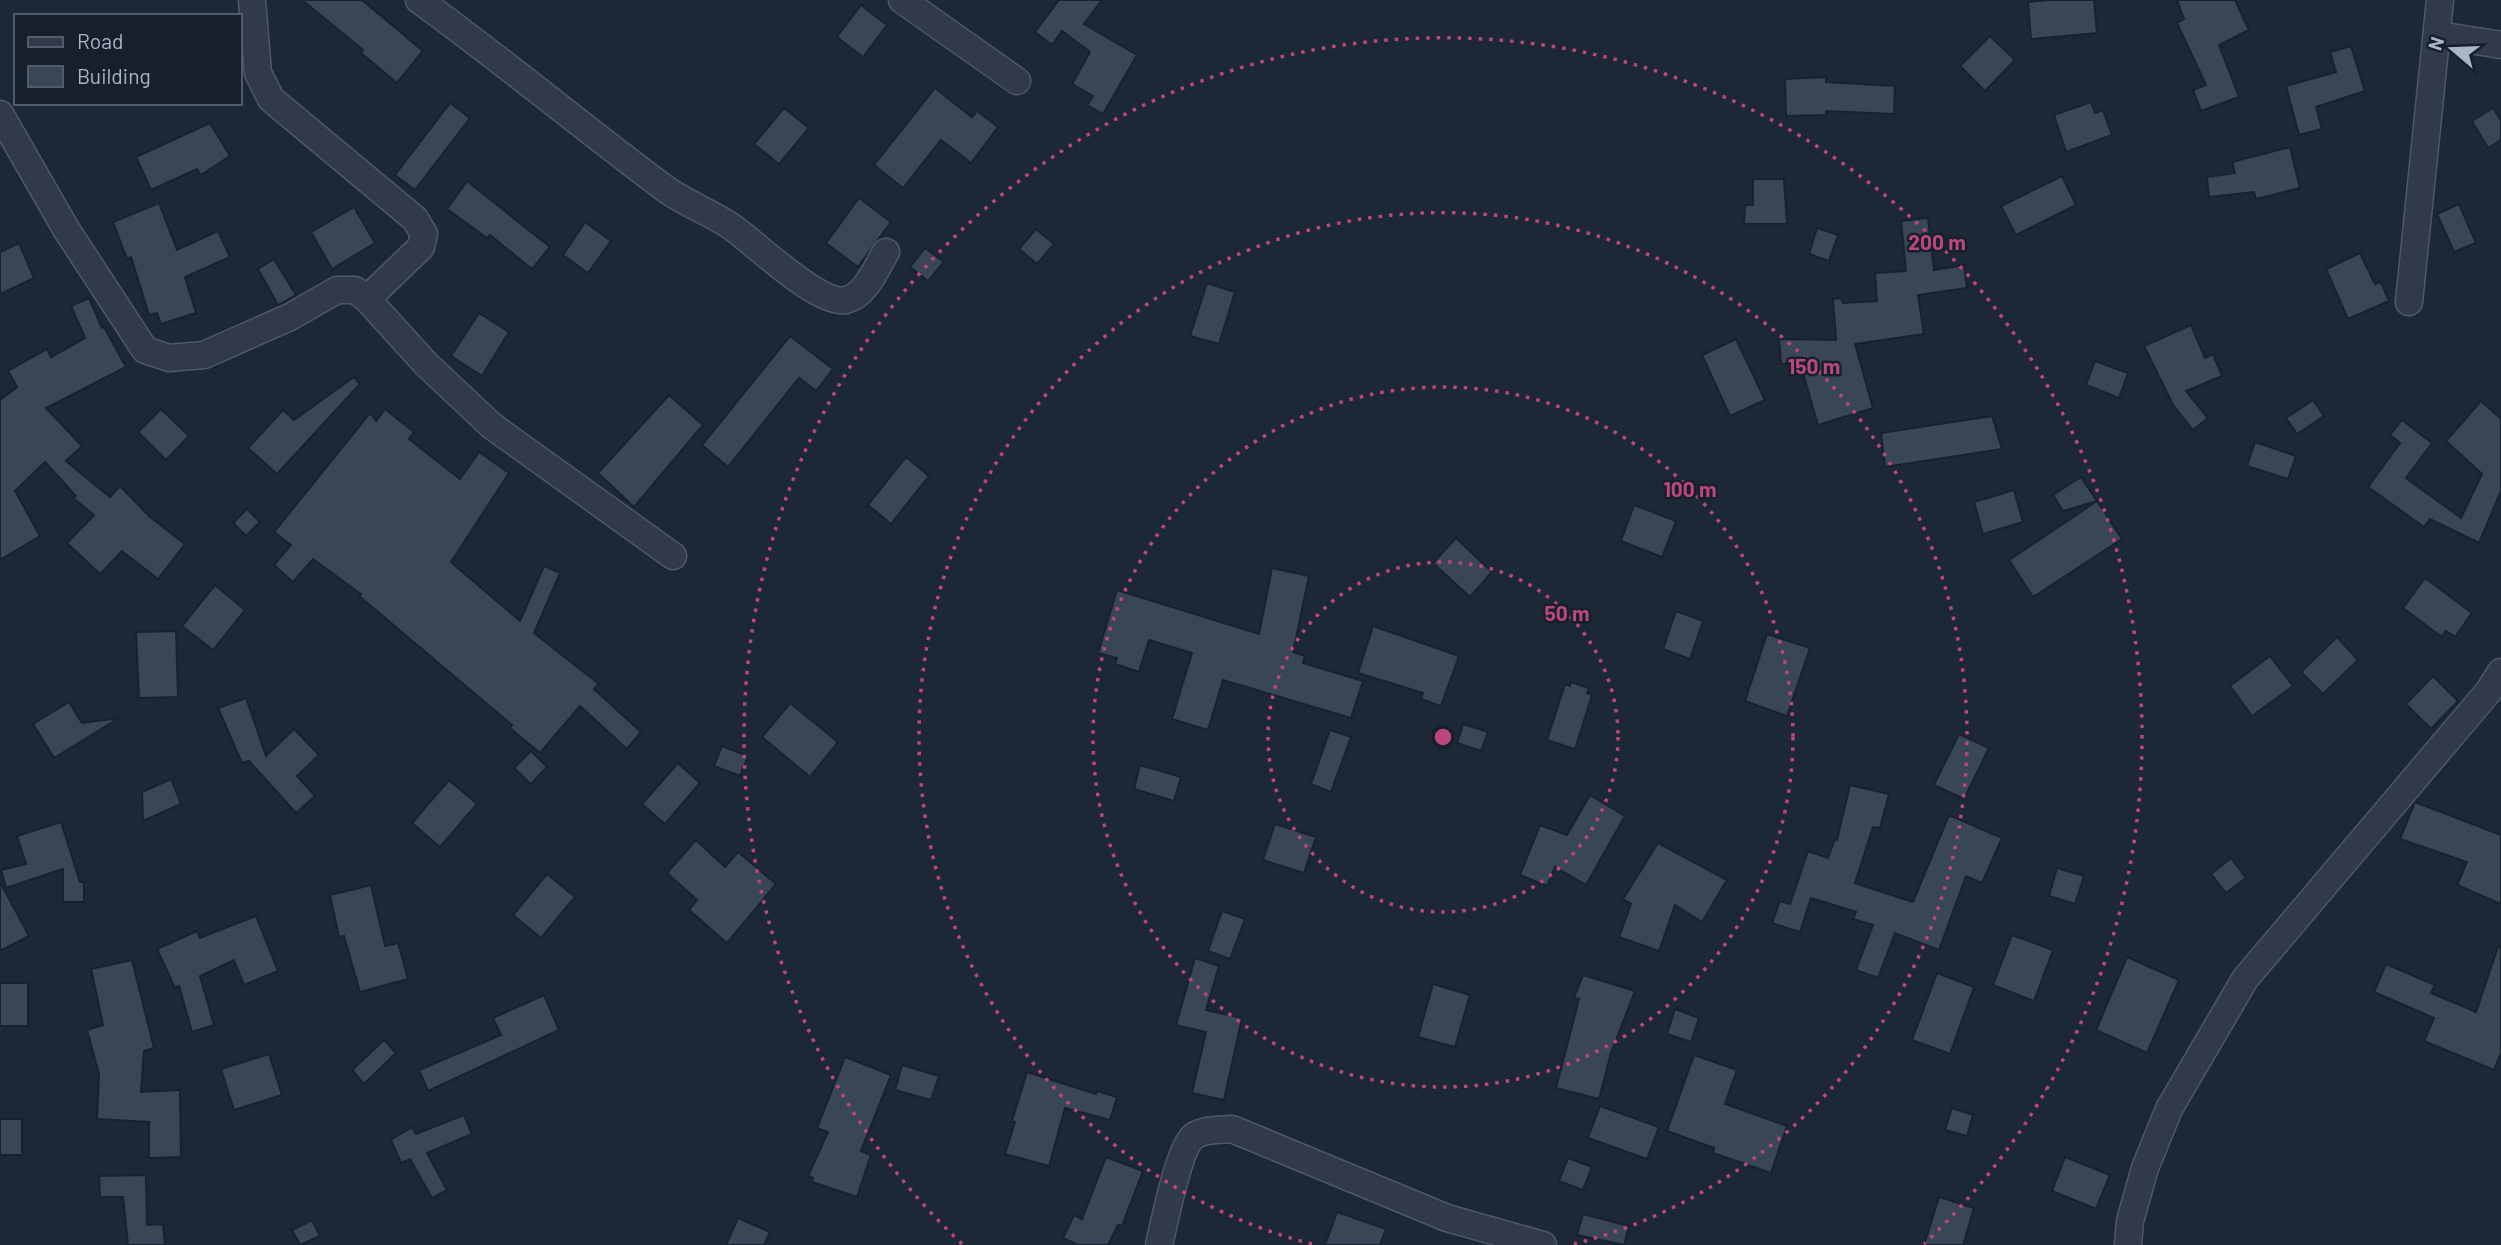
<svg xmlns="http://www.w3.org/2000/svg" width="2501" height="1245" font-family="Barlow,sans-serif">
<style>
.building{fill:#394658;stroke:#18212e;stroke-width:2}
.lines{fill:none;stroke-linecap:round;stroke-linejoin:round}
.minor-casing{stroke:#4e5866;stroke-width:29}
.minor{stroke:#313a48;stroke-width:26}
.ring{fill:none;stroke:#bb477b;stroke-width:3.5;stroke-dasharray:3.5 7}
.centre{fill:#bb477b;stroke:#161f2c;stroke-width:3.5}
.ring-label{font-size:21px;text-anchor:middle;font-weight:bold;fill:#bb477b;stroke:#161f2c;stroke-width:5;stroke-linejoin:round;paint-order:stroke}
</style>
<rect width="100%" height="100%" fill="#1d2837"/>
<g class="building">
<polygon points="302,0 362,0 423,51 397,83 361,53 363,50"/>
<polygon points="1059,0 1102,0 1084,24 1137,55 1103,114 1087,105 1093,96 1072,84 1090,52 1062,31 1052,45 1035,32"/>
<polygon points="2049,0 2094,0 2097,33 2031,39 2028,2"/>
<polygon points="2177,0 2235,0 2249,30 2219,45 2239,97 2201,111 2193,90 2206,85 2177,23 2184,19"/>
<polygon points="861,5 887,25 863,57 837,37"/>
<polygon points="1990,36 2015,60 1985,91 1960,66"/>
<polygon points="2351,46 2365,91 2316,107 2322,129 2299,135 2286,86 2336,72 2330,52"/>
<polygon points="1826,77 1826,82 1895,86 1894,114 1826,111 1826,115 1786,116 1785,79"/>
<polygon points="935,88 972,117 977,111 998,127 971,163 941,140 903,188 874,165"/>
<polygon points="2091,102 2095,113 2103,110 2112,135 2066,152 2054,115"/>
<polygon points="450,103 470,118 415,190 395,175"/>
<polygon points="784,108 809,128 779,164 754,144"/>
<polygon points="2493,108 2501,121 2501,140 2488,148 2472,121"/>
<polygon points="210,123 230,156 201,175 197,169 151,190 136,157"/>
<polygon points="2290,147 2300,188 2256,199 2254,192 2209,197 2207,177 2235,173 2232,162"/>
<polygon points="2062,176 2076,205 2016,235 2001,206"/>
<polygon points="1753,179 1784,179 1787,224 1744,224 1745,205 1753,205"/>
<polygon points="467,181 550,247 532,269 490,235 487,238 447,209"/>
<polygon points="859,198 891,222 858,267 826,243"/>
<polygon points="159,203 177,250 218,231 230,257 185,277 196,313 161,324 157,313 149,315 131,257 127,259 113,222"/>
<polygon points="2459,204 2476,243 2454,252 2437,214"/>
<polygon points="354,207 375,243 332,269 311,232"/>
<polygon points="1928,218 1934,270 1964,265 1967,288 1918,295 1924,334 1855,344 1873,408 1818,425 1800,363 1781,364 1779,339 1836,340 1833,299 1841,298 1843,303 1877,301 1875,273 1906,271 1901,221"/>
<polygon points="585,222 611,241 588,273 563,255"/>
<polygon points="1817,228 1838,235 1829,261 1809,254"/>
<polygon points="1036,229 1054,244 1037,264 1019,249"/>
<polygon points="19,243 34,278 0,294 0,252"/>
<polygon points="925,248 944,262 928,281 910,267"/>
<polygon points="2360,253 2375,284 2381,282 2389,301 2348,319 2326,269"/>
<polygon points="274,259 296,295 278,305 258,269"/>
<polygon points="1207,283 1235,292 1219,344 1190,336"/>
<polygon points="89,298 102,328 104,327 126,367 46,408 82,446 66,461 110,497 120,486 150,517 185,544 158,579 122,551 100,574 67,543 94,515 73,498 76,496 45,462 15,491 40,536 0,560 0,400 17,387 8,371 47,349 51,357 85,338 71,306"/>
<polygon points="479,313 509,332 482,376 451,356"/>
<polygon points="2191,325 2205,358 2213,354 2222,376 2186,391 2208,418 2193,430 2173,405 2144,346"/>
<polygon points="790,336 833,369 816,391 799,378 728,467 702,445"/>
<polygon points="1736,339 1765,400 1730,416 1702,355"/>
<polygon points="2095,361 2128,373 2119,398 2086,385"/>
<polygon points="354,377 360,384 277,474 248,448 283,410 294,420"/>
<polygon points="669,395 703,425 634,507 598,473"/>
<polygon points="2313,400 2324,416 2297,434 2286,418"/>
<polygon points="2481,401 2501,419 2501,491 2479,543 2430,519 2424,527 2368,487 2400,443 2390,435 2402,420 2432,443 2406,478 2461,518 2482,474 2446,441"/>
<polygon points="161,409 189,436 166,460 138,432"/>
<polygon points="385,409 414,432 409,439 460,479 479,452 509,473 451,562 520,621 544,566 560,573 534,633 599,684 594,689 641,732 627,749 580,706 540,753 510,728 512,725 359,596 361,594 313,559 293,582 274,565 291,545 274,532 370,413 376,421"/>
<polygon points="1992,416 2002,449 1885,467 1881,433"/>
<polygon points="2255,442 2296,456 2288,479 2247,466"/>
<polygon points="906,457 929,476 891,524 868,505"/>
<polygon points="2081,477 2097,501 2063,511 2053,495"/>
<polygon points="2014,490 2023,522 1983,534 1974,502"/>
<polygon points="2097,501 2122,539 2033,597 2009,560"/>
<polygon points="1634,505 1676,521 1662,557 1621,541"/>
<polygon points="247,509 260,522 246,536 233,523"/>
<polygon points="1456,538 1492,572 1470,597 1433,563"/>
<polygon points="1272,568 1309,576 1293,652 1305,656 1303,663 1363,681 1351,718 1223,680 1208,730 1172,719 1192,653 1149,640 1139,672 1115,664 1117,658 1098,653 1117,590 1259,634"/>
<polygon points="2425,578 2472,613 2455,637 2446,631 2442,637 2403,608"/>
<polygon points="215,585 245,610 213,650 182,626"/>
<polygon points="1676,611 1703,621 1690,659 1663,649"/>
<polygon points="1373,626 1459,656 1441,706 1421,699 1423,693 1358,673"/>
<polygon points="176,631 178,697 139,698 136,632"/>
<polygon points="1767,634 1810,648 1787,716 1745,701"/>
<polygon points="2337,637 2358,660 2323,694 2301,672"/>
<polygon points="2270,656 2293,686 2252,716 2230,686"/>
<polygon points="2433,676 2458,701 2431,729 2406,704"/>
<polygon points="1571,682 1589,688 1587,693 1592,695 1575,749 1547,740 1565,684 1570,686"/>
<polygon points="246,698 266,756 294,729 319,755 297,776 315,796 296,813 249,761 242,763 218,708"/>
<polygon points="69,702 82,723 119,718 54,758 33,724"/>
<polygon points="790,703 838,742 810,777 762,737"/>
<polygon points="1463,724 1488,732 1481,751 1457,743"/>
<polygon points="1330,730 1351,737 1331,792 1311,784"/>
<polygon points="1959,734 1989,748 1964,799 1934,785"/>
<polygon points="722,746 748,756 740,776 714,766"/>
<polygon points="531,751 547,767 531,784 514,768"/>
<polygon points="678,763 700,783 665,824 642,804"/>
<polygon points="1140,765 1181,777 1174,801 1134,789"/>
<polygon points="171,779 181,804 143,821 142,792"/>
<polygon points="449,780 477,804 440,847 412,823"/>
<polygon points="1850,785 1889,794 1880,828 1873,827 1855,883 1913,902 1949,815 2002,838 1982,883 1966,876 1939,950 1895,933 1878,978 1856,970 1873,925 1853,919 1856,912 1811,898 1800,932 1772,923 1780,901 1790,904 1808,851 1828,858 1835,839 1837,840"/>
<polygon points="1590,795 1625,816 1586,885 1555,867 1547,886 1520,875 1540,825 1567,835"/>
<polygon points="2415,802 2501,835 2501,904 2457,885 2467,862 2400,839"/>
<polygon points="61,822 80,882 84,882 84,902 63,902 63,869 6,888 1,870 26,864 17,836"/>
<polygon points="1275,824 1316,837 1304,873 1263,860"/>
<polygon points="696,840 725,867 738,852 776,884 727,943 689,910 697,900 667,873"/>
<polygon points="1658,843 1727,880 1702,922 1675,905 1659,951 1619,937 1631,904 1623,899"/>
<polygon points="2231,858 2246,878 2226,893 2211,874"/>
<polygon points="2057,868 2084,876 2075,904 2049,896"/>
<polygon points="547,874 575,897 541,938 513,915"/>
<polygon points="0,882 29,936 0,951"/>
<polygon points="371,885 385,946 398,943 408,979 360,992 344,936 339,937 330,895"/>
<polygon points="1222,911 1245,919 1230,959 1208,951"/>
<polygon points="256,916 278,971 244,985 234,960 200,976 214,1025 192,1032 179,986 175,988 157,949 197,931 200,938"/>
<polygon points="2012,935 2053,950 2034,1001 1993,985"/>
<polygon points="2498,947 2501,947 2501,1053 2494,1070 2424,1041 2434,1018 2374,992 2386,964 2435,985 2431,993 2476,1012"/>
<polygon points="2127,957 2179,980 2147,1053 2096,1030"/>
<polygon points="1195,958 1219,966 1206,1010 1242,1018 1224,1100 1192,1093 1206,1032 1176,1025"/>
<polygon points="132,960 154,1048 144,1051 141,1092 180,1090 181,1157 149,1158 149,1122 97,1119 99,1074 87,1030 103,1025 91,969"/>
<polygon points="1937,973 1974,987 1950,1054 1912,1040"/>
<polygon points="1583,975 1635,991 1611,1053 1599,1099 1556,1088 1579,999 1574,998"/>
<rect x="0" y="983" width="28" height="43"/>
<polygon points="1433,984 1470,995 1455,1047 1418,1037"/>
<polygon points="544,995 559,1030 428,1091 419,1070 501,1035 493,1018"/>
<polygon points="1675,1009 1699,1018 1691,1042 1667,1034"/>
<polygon points="384,1040 396,1053 364,1084 352,1070"/>
<polygon points="269,1054 282,1095 234,1110 221,1069"/>
<polygon points="1694,1055 1737,1070 1725,1104 1787,1126 1771,1173 1713,1153 1714,1148 1667,1131"/>
<polygon points="845,1057 891,1075 861,1151 871,1155 857,1197 812,1182 813,1178 808,1176 828,1132 817,1128"/>
<polygon points="902,1065 939,1076 931,1100 895,1090"/>
<polygon points="1027,1072 1096,1094 1097,1091 1117,1097 1110,1120 1065,1108 1049,1166 1005,1154 1015,1122 1012,1121"/>
<polygon points="1600,1106 1659,1127 1647,1159 1588,1138"/>
<polygon points="1952,1108 1973,1115 1967,1136 1945,1130"/>
<polygon points="464,1115 472,1134 427,1153 447,1190 432,1198 410,1159 401,1163 391,1140 412,1127 416,1134"/>
<rect x="0" y="1119" width="22" height="36"/>
<polygon points="1106,1157 1143,1171 1122,1226 1118,1225 1108,1245 1078,1245 1063,1238 1074,1215 1082,1219"/>
<polygon points="2065,1157 2110,1175 2096,1209 2052,1191"/>
<polygon points="1568,1158 1592,1167 1583,1190 1559,1181"/>
<polygon points="146,1175 147,1225 163,1224 165,1245 128,1245 123,1197 100,1197 99,1176"/>
<polygon points="1939,1197 1974,1208 1963,1245 1924,1245"/>
<polygon points="1337,1212 1386,1229 1380,1245 1325,1245"/>
<polygon points="1583,1214 1629,1226 1624,1245 1577,1235"/>
<polygon points="738,1218 770,1232 764,1245 726,1245"/>
<polygon points="312,1220 320,1236 300,1245 292,1230"/>
</g>
<g class="lines">
<g class="minor-casing">
<g id="minor">
<polyline points="252,0 258,73 271,99 415,219 424,234 421,247 367,299"/>
<path d="M419 0C502 60 581 126 663 187 684 203 710 212 732 227 755 243 819 306 846 300 866 295 876 268 886 252"/>
<polyline points="902,0 1017,81"/>
<polyline points="2438,35 2501,45"/>
<polyline points="0,114 66,229 145,350 169,358 204,355 290,317 337,290 355,290 367,299 426,364 492,426 673,556"/>
<polyline points="2409,302 2440,0"/>
<path d="M1159 1245C1164 1224 1179 1147 1194 1136 1204 1129 1220 1130 1232 1129L1447 1218 1543 1245"/>
<polyline points="2128,1245 2130,1221 2145,1168 2169,1109 2245,979 2488,692 2501,672"/>
</g>
</g>
<use href="#minor" class="minor"/>
</g>
<g class="ring">
<circle cx="1443" cy="737" r="175"/>
<circle cx="1443" cy="737" r="350"/>
<path d="M1312 1244A524 524 0 1 1 1574 1244"/>
<path d="M962 1244A699 699 0 1 1 1924 1244"/>
</g>
<circle cx="1443" cy="737" r="10" class="centre"/>
<g class="ring-label">
<text x="1937" y="250">200 m</text>
<text x="1814" y="374">150 m</text>
<text x="1690" y="497">100 m</text>
<text x="1567" y="621">50 m</text>
</g>
<rect x="14" y="14" width="228" height="91" fill="#161f2c" stroke="#515b69" stroke-width="2"/>
<rect x="28" y="37" width="35" height="10" fill="#313a48" stroke="#515b69" stroke-width="2"/>
<text x="77" y="49" font-size="21" fill="#aab5c5">Road</text>
<rect x="28" y="66" width="35" height="21" fill="#394658" stroke="#515b69" stroke-width="2"/>
<text x="77" y="84" font-size="21" fill="#aab5c5">Building</text>
<g transform="translate(2452 49) rotate(289)" stroke="#161f2c" stroke-width="5" paint-order="stroke">
<path d="M0-5L12 26L0 18L-12 26Z" fill="#aab5c5"/>
<text y="-10" font-size="19" font-weight="bold" text-anchor="middle" fill="#aab5c5">N</text>
</g>
</svg>
